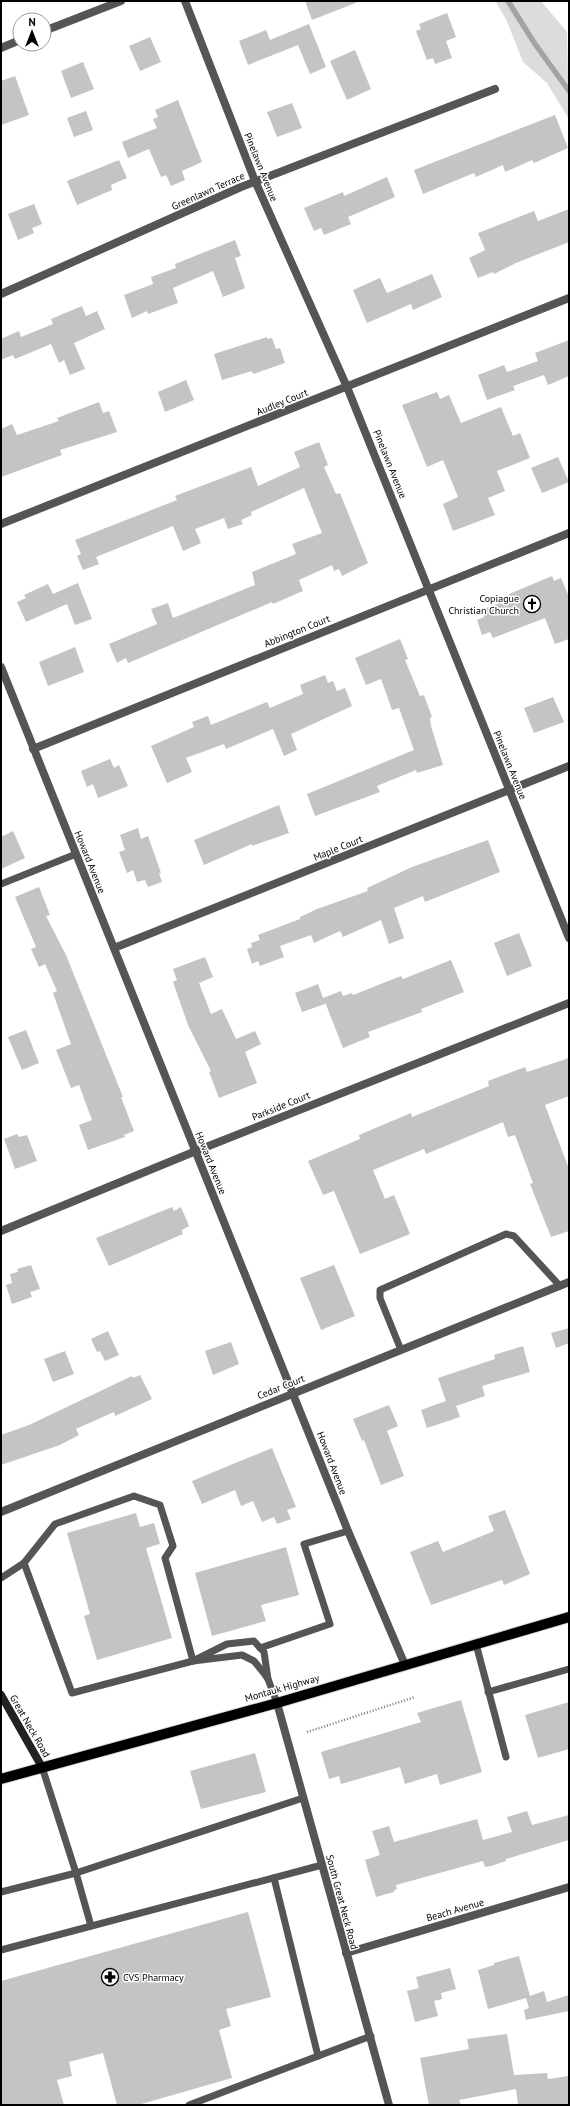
<svg xmlns="http://www.w3.org/2000/svg" width="570" height="2106" font-family="'PT Sans',sans-serif">
<style>
.green{fill:#dcdcdc}
.lines{fill:none;stroke-linecap:round;stroke-linejoin:round}
.stream{stroke:#a3a3a3;stroke-width:5.5}
.building{fill:#c4c4c4}
.primary-casing{stroke:#dbdbdb;stroke-width:12}
.path{stroke:#777;stroke-width:2.5;stroke-dasharray:1 2;stroke-linecap:butt}
.lane{stroke:#555;stroke-width:7}
.street{stroke:#555;stroke-width:8}
.secondary{stroke:#222;stroke-width:8}
.primary{stroke:#000;stroke-width:10}
.labels{text-anchor:middle;dominant-baseline:central;stroke-width:3;stroke-linejoin:round;paint-order:stroke}
.street-label{font-size:10px;fill:#000;stroke:#fff}
.poi-label{font-size:10px;fill:#000;stroke:#fff;text-anchor:end}
</style>
<rect width="100%" height="100%" fill="#fff"/>
<polygon class="green" points="495,1 541,1 567,32 569,119 547,83 523,62 506,19"/>
<g class="lines">
<polyline class="stream" points="508,1 535,44 569,91"/>
</g>
<g class="building">
<polygon points="305,1 358,1 358,2 312,20"/>
<polygon points="447,13 456,37 446,41 452,58 435,64 433,58 427,60 416,31 421,29 419,24"/>
<polygon points="309,24 326,67 310,74 298,45 248,65 239,41 266,30 270,40"/>
<polygon points="150,37 161,62 140,71 129,46"/>
<polygon points="355,50 371,89 347,100 330,61"/>
<polygon points="83,62 94,89 71,98 61,71"/>
<polygon points="15,76 29,115 1,125 1,81"/>
<polygon points="178,100 202,162 182,171 185,180 171,186 166,175 161,177 149,149 128,158 122,142 157,128 153,119 158,117 155,110"/>
<polygon points="292,103 302,128 277,137 267,112"/>
<polygon points="86,111 93,130 74,137 67,118"/>
<polygon points="555,115 568,148 534,163 532,160 505,172 503,165 476,177 474,173 423,194 414,170"/>
<polygon points="119,160 127,178 111,185 112,190 77,205 67,181"/>
<polygon points="387,177 395,197 348,217 351,224 324,235 321,228 314,231 304,208 343,192 344,196"/>
<polygon points="34,204 42,224 32,228 34,233 18,240 8,214"/>
<polygon points="569,209 569,242 516,263 494,274 493,272 478,278 469,258 485,250 478,233 534,211 538,221"/>
<polygon points="235,240 241,256 235,258 245,288 223,297 213,271 173,288 178,303 148,314 147,311 132,318 124,295 153,284 151,277 176,268 175,264"/>
<polygon points="432,274 442,297 413,310 411,304 367,323 353,290 380,278 387,293"/>
<polygon points="82,306 86,316 97,311 105,329 74,343 85,369 70,375 64,360 59,363 51,344 15,359 13,355 1,360 1,339 19,331 21,337 53,324 51,319"/>
<polygon points="267,337 267,339 272,338 276,349 280,348 285,363 253,374 252,371 222,380 214,354"/>
<polygon points="569,340 569,376 548,385 544,375 513,386 515,390 487,400 478,375 504,365 507,372 538,361 535,353"/>
<polygon points="186,380 194,400 165,412 158,392"/>
<polygon points="437,392 440,399 449,395 461,423 501,407 513,436 520,433 530,458 497,471 505,491 488,498 495,515 453,531 443,504 458,497 443,460 427,467 402,405"/>
<polygon points="99,402 103,413 109,411 117,432 60,450 62,455 1,477 1,429 12,424 17,435 59,421 57,418"/>
<polygon points="319,442 328,465 324,467 336,494 340,493 368,563 342,576 339,569 334,571 332,565 299,580 303,591 273,604 272,602 128,663 126,658 117,663 109,644 157,624 151,609 168,603 173,618 255,585 252,572 296,554 292,544 322,533 304,488 251,512 252,515 241,520 243,524 228,529 224,518 195,529 201,543 183,551 173,526 96,557 99,564 83,570 77,556 81,554 75,540 177,500 175,496 251,467 258,486 300,467 294,452"/>
<polygon points="558,457 569,482 542,493 531,468"/>
<polygon points="552,576 554,581 561,578 569,597 569,639 555,644 545,618 493,638 490,632 482,635 477,620 484,617 481,610 511,599 509,594"/>
<polygon points="78,583 92,619 75,625 67,604 26,622 17,602 26,598 24,595 48,584 53,594"/>
<polygon points="400,639 408,659 405,660 420,696 424,695 432,717 430,718 431,726 443,765 417,773 416,770 377,786 380,792 315,816 307,794 414,750 399,708 392,710 381,679 366,685 355,658"/>
<polygon points="75,647 84,672 48,686 39,662"/>
<polygon points="325,675 328,683 333,681 337,691 345,688 352,706 291,734 297,750 284,756 273,729 226,749 224,744 186,758 192,772 167,783 151,746 194,727 192,722 208,716 211,725 267,702 270,708 303,694 300,685"/>
<polygon points="553,697 564,722 534,733 524,708"/>
<polygon points="110,759 114,768 119,765 128,786 98,798 93,784 87,787 81,771"/>
<polygon points="279,805 289,833 252,846 252,844 204,865 194,840"/>
<polygon points="138,828 141,839 148,836 161,873 159,873 162,882 148,887 145,880 137,882 133,870 127,873 119,852 125,850 120,835"/>
<polygon points="13,831 25,858 1,869 1,837"/>
<polygon points="488,840 500,872 425,902 423,896 394,908 404,938 389,944 381,920 343,937 340,931 314,943 311,935 280,946 284,957 260,966 258,961 252,964 247,949 252,947 251,943 260,940 258,935 300,919 300,917 317,909 368,891 367,888 412,867"/>
<polygon points="39,887 50,915 46,916 66,955 123,1097 121,1097 134,1131 124,1135 125,1137 88,1150 79,1125 92,1120 79,1085 71,1088 56,1050 71,1044 53,993 57,991 45,964 39,967 31,949 36,947 15,897"/>
<polygon points="519,933 532,966 507,976 494,943"/>
<polygon points="205,957 213,977 199,983 211,1014 222,1009 236,1039 255,1031 261,1044 245,1052 257,1083 219,1098 209,1072 211,1071 188,1025 173,982 177,980 173,969"/>
<polygon points="451,960 464,992 421,1009 422,1012 368,1032 370,1037 343,1048 325,1002 325,1004 302,1012 295,993 318,984 323,998 341,991 343,996 352,993 353,995 401,976 403,979"/>
<polygon points="26,1030 39,1063 22,1070 8,1037"/>
<polygon points="569,1058 569,1096 545,1105 569,1169 569,1231 551,1237 530,1184 533,1183 515,1135 508,1137 503,1122 426,1154 424,1149 373,1170 385,1199 394,1195 410,1234 360,1254 334,1191 323,1195 308,1161 360,1139 359,1135 411,1113 412,1117 489,1086 488,1081 525,1067 527,1072"/>
<polygon points="17,1134 19,1137 27,1135 37,1161 15,1169 4,1139"/>
<polygon points="172,1207 174,1211 181,1207 189,1226 182,1230 183,1234 109,1266 96,1238"/>
<polygon points="31,1265 40,1289 30,1292 32,1297 12,1304 6,1285 12,1283 10,1274 18,1272 17,1269"/>
<polygon points="334,1265 355,1316 321,1330 300,1278"/>
<polygon points="569,1328 569,1343 556,1348 551,1333"/>
<polygon points="108,1331 119,1355 105,1361 100,1351 97,1352 91,1339"/>
<polygon points="231,1342 239,1364 213,1375 205,1351"/>
<polygon points="523,1346 530,1372 482,1386 485,1396 456,1406 460,1417 427,1428 421,1410 446,1401 438,1378 495,1359 494,1355"/>
<polygon points="65,1351 74,1374 53,1382 44,1359"/>
<polygon points="140,1375 152,1399 115,1416 114,1412 76,1429 79,1435 60,1445 1,1465 1,1435 29,1425 132,1376 133,1378"/>
<polygon points="389,1405 398,1426 387,1431 404,1476 381,1485 364,1440 362,1441 353,1419"/>
<polygon points="272,1448 296,1507 287,1510 291,1519 277,1524 274,1517 262,1522 253,1501 241,1506 235,1490 202,1504 192,1481"/>
<polygon points="505,1510 530,1574 504,1585 502,1580 431,1605 410,1552 438,1541 443,1552 494,1531 488,1516"/>
<polygon points="136,1513 140,1527 154,1523 160,1544 146,1548 172,1638 97,1660 84,1616 90,1614 67,1533"/>
<polygon points="286,1547 299,1595 261,1605 266,1621 212,1636 195,1573"/>
<polygon points="461,1700 482,1772 440,1785 437,1774 405,1784 400,1767 341,1784 339,1776 329,1779 321,1752 421,1722 417,1713"/>
<polygon points="569,1702 569,1749 538,1758 525,1715"/>
<polygon points="255,1753 266,1792 201,1809 190,1771"/>
<polygon points="527,1811 532,1825 569,1815 569,1840 506,1859 506,1861 491,1866 485,1867 483,1861 396,1885 397,1889 394,1890 394,1892 376,1897 365,1860 380,1855 372,1831 389,1826 394,1842 477,1819 483,1840 512,1832 507,1817"/>
<polygon points="248,1912 271,1997 226,2009 231,2026 219,2030 232,2078 138,2105 117,2105 103,2053 69,2062 72,2076 57,2080 64,2105 1,2105 1,1981"/>
<polygon points="519,1956 530,1996 544,1991 547,2002 569,1995 569,2011 526,2020 524,2010 529,2008 526,1998 488,2009 478,1970 494,1965 494,1963"/>
<polygon points="450,1968 456,1989 441,1993 442,1999 434,2001 438,2016 415,2022 407,1991 419,1988 416,1977"/>
<polygon points="507,2034 514,2075 547,2073 548,2079 569,2076 569,2105 518,2105 516,2089 459,2100 461,2105 429,2105 420,2058 469,2049 467,2039"/>
</g>
<g class="lines">
<g class="primary-casing">
<polyline id="primary" points="1,1779 277,1703 569,1617"/>
</g>
<polyline class="path" points="307,1732 415,1697"/>
<g class="lane">
<polyline points="1,884 76,854"/>
<polyline points="401,1350 380,1298 380,1290 506,1234 514,1236 560,1286"/>
<polyline points="24,1563 72,1693 193,1661 242,1655 254,1661 263,1672 268,1679 277,1703"/>
<polyline points="1,1578 24,1563 55,1524 134,1496 160,1505 173,1546 165,1558 193,1661 227,1644 254,1641 264,1652 268,1679"/>
<polyline points="476,1644 506,1757"/>
<polyline points="260,1648 330,1624 304,1544 348,1531"/>
<polyline points="488,1692 569,1669"/>
<polyline points="42,1767 76,1873 91,1926"/>
<polyline points="274,1878 318,2056"/>
<polyline points="1,1892 76,1873 303,1798"/>
<polyline points="1,1950 322,1865"/>
<polyline points="189,2105 371,2036"/>
</g>
<g class="street">
<polyline points="185,1 255,181 347,387 569,938"/>
<polyline points="44,31 121,1"/>
<polyline points="1,48 20,40"/>
<polyline points="1,294 241,187 495,89"/>
<polyline points="1,524 569,298"/>
<polyline points="1,667 348,1531 405,1665"/>
<polyline points="33,749 569,533"/>
<polyline points="114,948 569,766"/>
<polyline points="1,1231 196,1151 569,1003"/>
<polyline points="1,1512 569,1282"/>
<polyline points="277,1703 389,2105"/>
<polyline points="346,1953 569,1887"/>
</g>
<polyline class="secondary" points="1,1695 42,1767"/>
<use href="#primary" class="primary"/>
</g>
<defs>
<g id="church-ring" transform="scale(0.9)"><circle r="9.5" fill="#fff" stroke="#000" stroke-width="1.5"/><path d="M-1.2-6h2.4v3.5h3.3v2.4h-3.3V6h-2.4V-.1h-3.3v-2.4h3.3Z" fill="#000"/></g>
<g id="pharmacy-ring" transform="scale(0.9)"><circle r="9.5" fill="#fff" stroke="#000" stroke-width="1.5"/><path d="M-2-6h4v4h4v4h-4v4h-4v-4h-4v-4h4Z" fill="#000"/></g>
</defs>
<g fill-rule="evenodd">
<use href="#church-ring" x="532" y="604"/>
<use href="#pharmacy-ring" x="110" y="1977"/>
</g>
<g class="labels">
<g class="street-label">
<text transform="translate(261 167) rotate(68)">Pinelawn Avenue</text>
<text transform="translate(208 191) rotate(-24)">Greenlawn Terrace</text>
<text transform="translate(282 402) rotate(-22)">Audley Court</text>
<text transform="translate(390 464) rotate(68)">Pinelawn Avenue</text>
<text transform="translate(297 631) rotate(-22)">Abbington Court</text>
<text transform="translate(510 765) rotate(68)">Pinelawn Avenue</text>
<text transform="translate(338 848) rotate(-22)">Maple Court</text>
<text transform="translate(90 862) rotate(68)">Howard Avenue</text>
<text transform="translate(281 1106) rotate(-22)">Parkside Court</text>
<text transform="translate(211 1163) rotate(68)">Howard Avenue</text>
<text transform="translate(281 1387) rotate(-22)">Cedar Court</text>
<text transform="translate(332 1463) rotate(69)">Howard Avenue</text>
<text transform="translate(282 1688) rotate(-16)">Montauk Highway</text>
<text transform="translate(30 1726) rotate(60)">Great Neck Road</text>
<text transform="translate(342 1902) rotate(75)">South Great Neck Road</text>
<text transform="translate(455 1910) rotate(-16)">Beach Avenue</text>
</g>
<g class="poi-label">
<text x="519" y="598">Copiague<tspan x="519" dy="12">Christian Church</tspan></text>
<text x="123" y="1977" text-anchor="start">CVS Pharmacy</text>
</g>
</g>
<rect width="570" height="2106" fill="none" stroke="#000000" stroke-width="4"/>
<g transform="translate(32 32)"><circle r="19" fill="#ffffff" stroke="#999999"/>
<path d="M0-3L7 15L0 10L-7 15Z" fill="#000000"/>
<text y="-6" font-size="11" font-weight="bold" text-anchor="middle" fill="#000000">N</text>
</g>
</svg>
